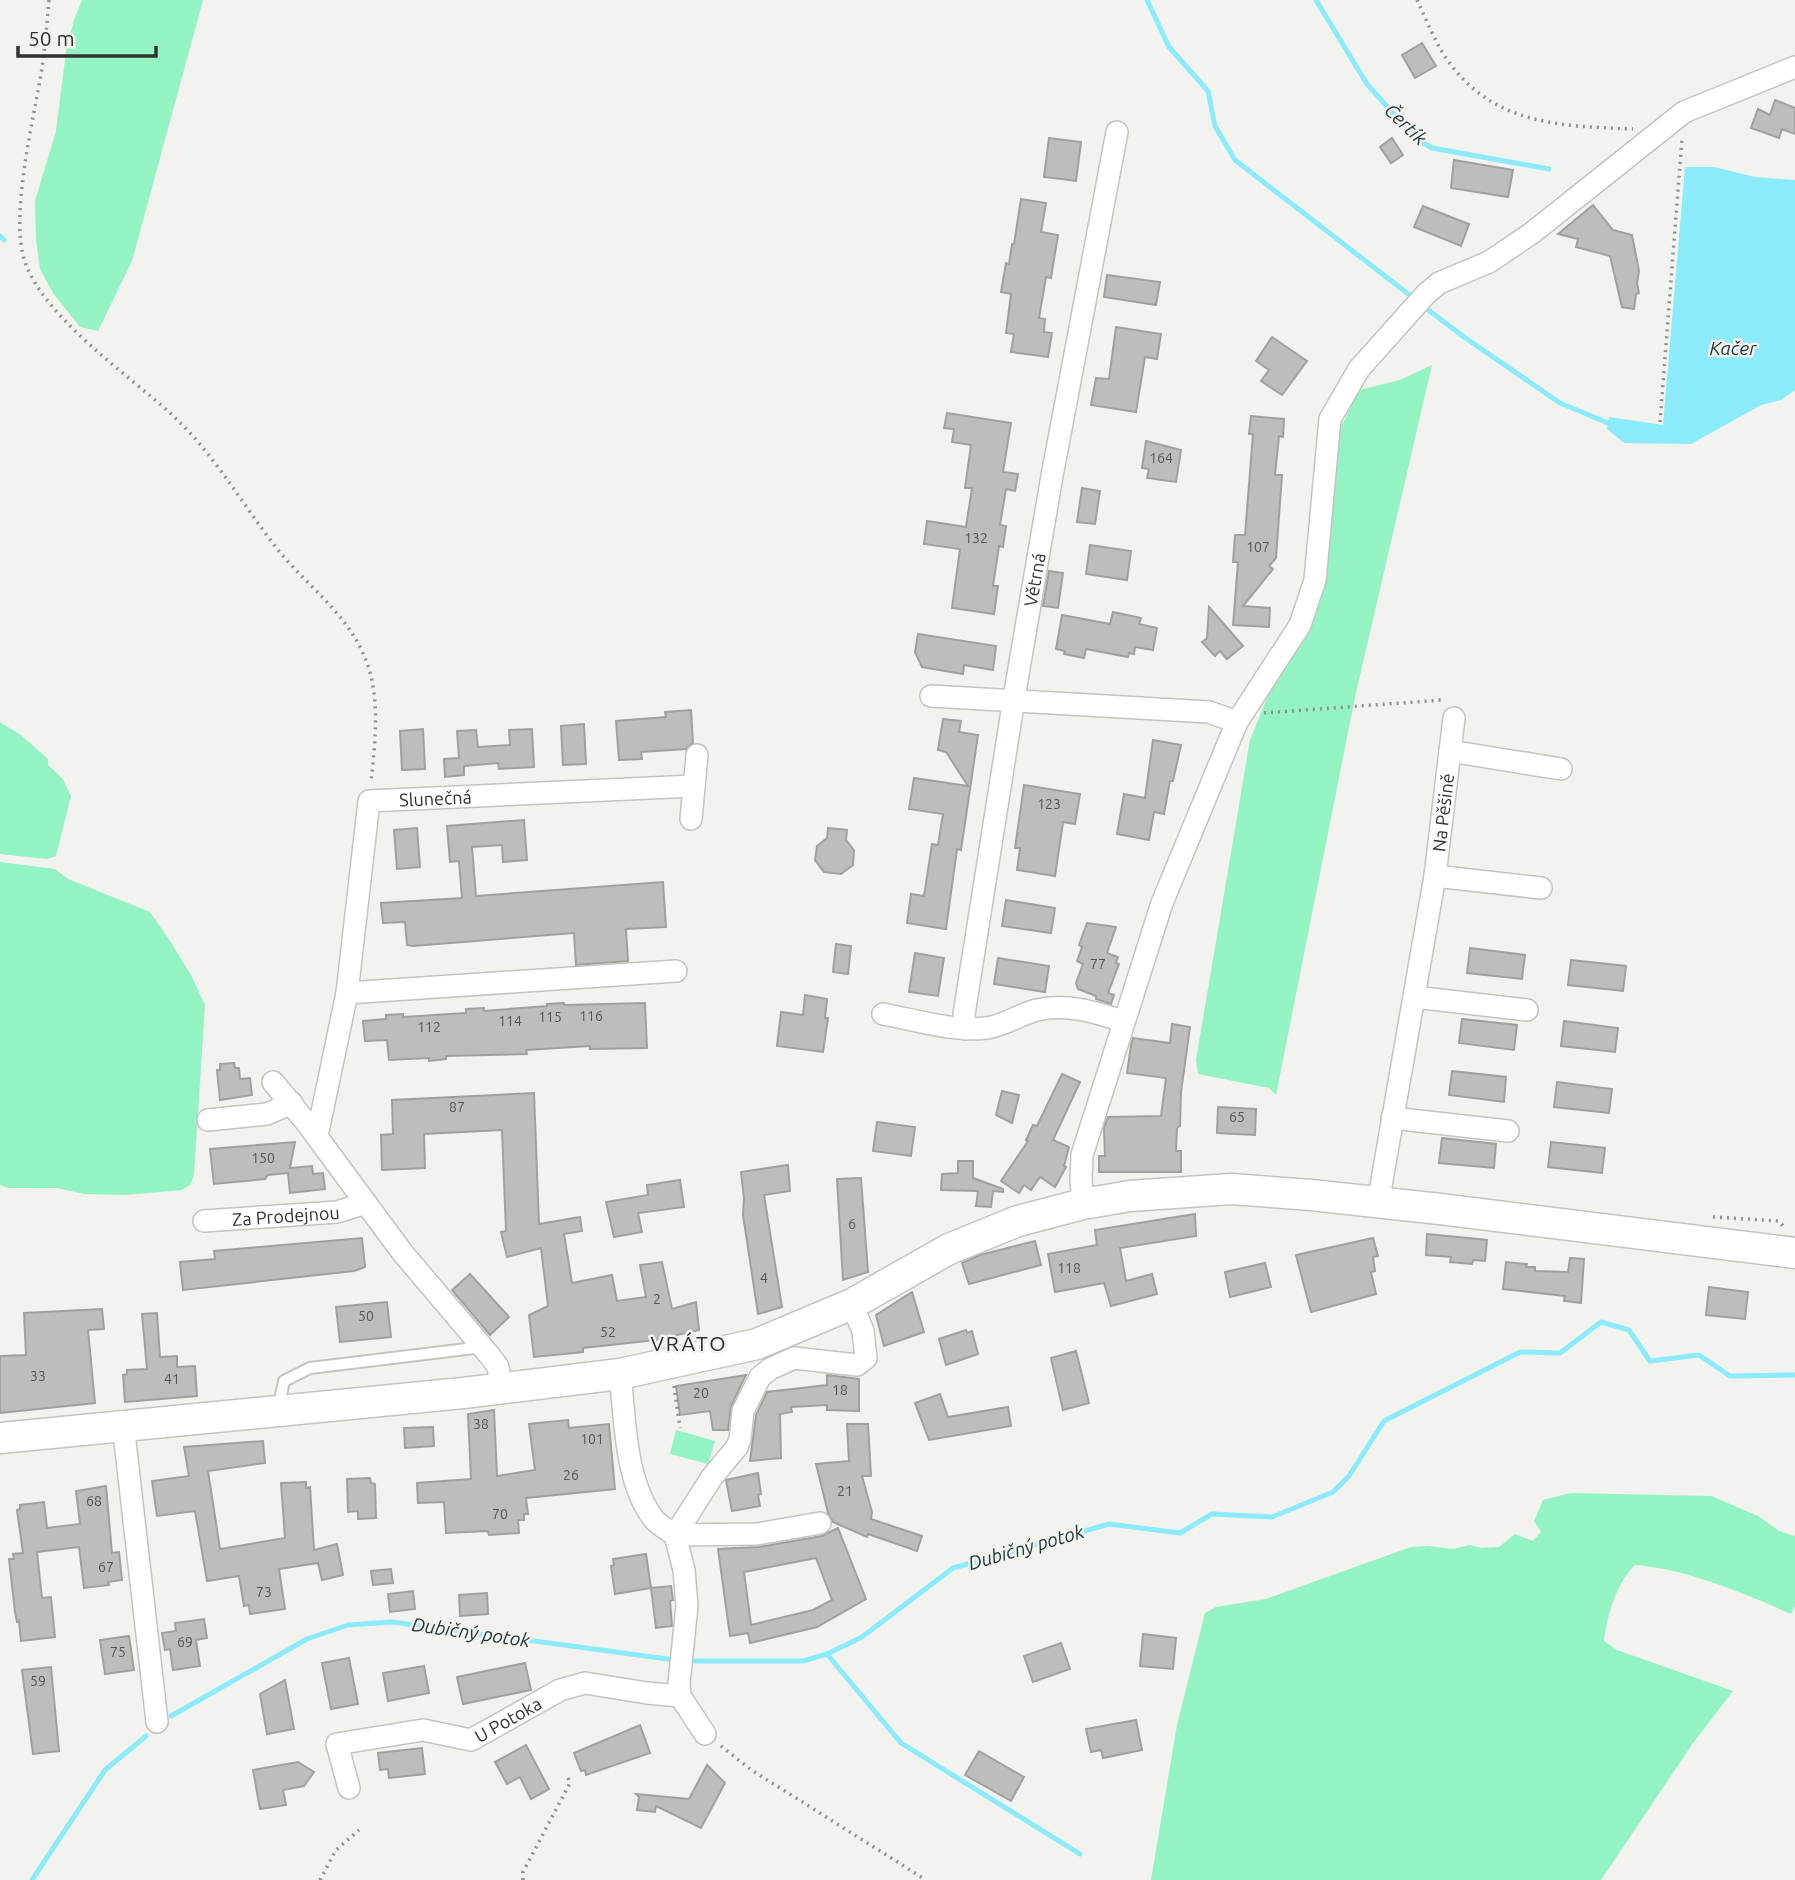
<svg xmlns="http://www.w3.org/2000/svg" width="1795" height="1880" font-family="Ubuntu,sans-serif">
<style>
.green{fill:#93f3c2}
.water{fill:#8bebfb}
.lines{fill:none;stroke-linecap:round;stroke-linejoin:round}
.stream{stroke:#8bebfb;stroke-width:5}
.building{fill:#bebdba;stroke:#a0a09d;stroke-width:2;fill-rule:evenodd}
.service-casing{stroke:#c4c3c0;stroke-width:14}
.minor-casing{stroke:#c4c3c0;stroke-width:24}
.secondary-casing{stroke:#c4c3c0;stroke-width:33}
.path{stroke:#8f8f8c;stroke-width:3.5;stroke-dasharray:2 5;stroke-linecap:butt}
.service{stroke:#fff;stroke-width:10}
.minor{stroke:#fff;stroke-width:21}
.secondary{stroke:#fff;stroke-width:30}
.labels{text-anchor:middle;dominant-baseline:central;stroke-width:5;stroke-linejoin:round;paint-order:stroke}
.number-label{font-size:14px;fill:#545452}
.street-label{font-size:18px;fill:#313130;stroke:#f2f2ee}
.water-label{font-size:19px;font-style:italic;fill:#1e3538;stroke:#f2f2ee}
.quarter-label{font-size:21px;letter-spacing:2px;fill:#2e2d2b;stroke:#f2f2ee}
</style>
<rect width="100%" height="100%" fill="#f2f2ee"/>
<g class="green">
<polygon points="82,0 203,0 132,261 98,331 80,327 53,293 40,269 36,239 35,201 56,131 66,52 74,20"/>
<polygon points="1432,365 1355,697 1276,1095 1269,1088 1198,1074 1196,1060 1250,740 1267,698 1291,654 1308,631 1320,603 1340,429 1359,390 1400,380"/>
<polygon points="0,722 22,736 48,759 48,765 62,778 71,796 56,856 47,859 0,854"/>
<polygon points="0,862 55,869 68,879 150,912 170,941 191,975 205,1005 194,1174 191,1184 182,1190 126,1195 84,1194 57,1188 8,1188 0,1185"/>
<polygon points="676,1430 715,1441 708,1464 670,1454"/>
<path d="M1571 1493 1711 1496 1758 1516 1779 1531 1795 1536V1606L1791 1614C1747 1594 1683 1568 1635 1565 1616 1583 1607 1616 1604 1641L1617 1650 1733 1691 1693 1743 1601 1880H1151L1177 1725 1205 1613 1216 1607 1266 1599 1411 1547 1428 1546 1453 1549 1470 1545 1481 1548 1499 1547 1515 1534 1533 1541 1541 1532 1534 1521 1543 1500Z"/>
</g>
<polygon class="water" points="1685,167 1714,167 1755,177 1795,180 1795,390 1781,400 1761,405 1691,444 1624,443 1607,429 1609,417 1663,425"/>
<g class="lines">
<g class="stream">
<polyline points="1147,0 1169,47 1208,91 1215,126 1235,160 1416,300"/>
<polyline points="1316,0 1367,84 1414,137 1432,148 1549,169"/>
<polyline points="0,236 4,240"/>
<polyline points="1423,306 1464,337 1560,403 1613,425"/>
<polyline points="827,1654 901,1743 1080,1854"/>
<polyline points="685,1661 803,1661 827,1654 862,1637 953,1568 1109,1524 1180,1533 1212,1514 1272,1517 1333,1492 1349,1476 1384,1421 1520,1352 1560,1353 1601,1322 1629,1330 1650,1361 1699,1355 1730,1376 1795,1375"/>
<polyline points="171,1716 307,1639 348,1625 392,1622 675,1660"/>
<polyline points="32,1880 105,1770 146,1736"/>
</g>
</g>
<g class="building">
<polygon points="1422,43 1436,66 1415,78 1402,55"/>
<polygon points="1775,100 1795,108 1795,134 1782,129 1779,138 1751,128 1758,109 1770,115"/>
<polygon points="1049,138 1081,142 1076,181 1044,177"/>
<polygon points="1392,138 1403,155 1391,163 1380,147"/>
<polygon points="1454,160 1513,170 1508,197 1451,188"/>
<polygon points="1021,199 1046,203 1041,232 1058,235 1051,278 1046,277 1039,318 1045,319 1044,332 1052,333 1048,357 1011,352 1014,334 1006,333 1011,294 1001,292 1006,263 1009,264 1012,244 1014,244"/>
<polygon points="1593,205 1613,230 1632,235 1639,271 1637,283 1639,293 1636,294 1634,309 1622,307 1610,256 1576,247 1578,239 1558,234"/>
<polygon points="1423,206 1469,224 1461,246 1414,227"/>
<polygon points="1107,275 1160,282 1156,305 1104,297"/>
<polygon points="1116,327 1161,334 1157,359 1145,357 1136,412 1091,405 1096,378 1109,379"/>
<polygon points="1272,337 1307,361 1282,395 1261,381 1269,370 1256,361"/>
<polygon points="947,413 1011,423 1003,472 1018,474 1015,491 1006,489 1000,525 1006,526 1003,547 999,546 993,586 998,586 994,614 952,608 960,549 924,544 927,521 966,527 972,488 965,488 971,445 952,442 954,429 944,428"/>
<polygon points="1251,416 1284,419 1283,437 1279,436 1275,475 1282,475 1276,558 1269,566 1273,569 1243,606 1270,608 1269,627 1233,625 1238,562 1233,562 1235,535 1245,535 1253,434 1249,434"/>
<polygon points="1146,441 1181,450 1176,482 1147,478 1149,469 1142,468"/>
<polygon points="1082,488 1100,491 1095,524 1077,522"/>
<polygon points="1090,545 1131,551 1127,580 1086,574"/>
<polygon points="1049,571 1063,573 1058,608 1043,606"/>
<polygon points="1209,607 1243,646 1227,659 1220,651 1215,656 1202,642 1207,638"/>
<polygon points="1113,612 1141,618 1139,624 1157,628 1153,650 1135,647 1134,654 1129,653 1128,657 1086,649 1084,658 1064,654 1065,651 1056,649 1062,615 1110,624"/>
<polygon points="918,634 996,646 993,670 964,665 963,674 922,667 915,652"/>
<polygon points="691,710 693,743 686,749 641,752 642,759 619,760 616,721 666,717 665,712"/>
<polygon points="943,719 961,721 959,732 978,735 961,850 957,849 946,929 907,923 911,894 924,896 932,844 938,845 943,814 909,809 914,778 968,786 946,752 938,750"/>
<polygon points="584,724 586,764 563,765 561,726"/>
<polygon points="423,729 425,769 402,770 400,731"/>
<polygon points="532,729 534,767 499,769 498,763 464,766 464,775 445,777 444,759 459,758 457,731 476,730 478,747 510,745 509,730"/>
<polygon points="1153,740 1181,745 1173,781 1170,781 1164,814 1154,812 1149,840 1117,834 1124,794 1145,798"/>
<polygon points="1024,785 1080,794 1075,824 1063,822 1055,876 1017,870 1020,848 1015,848"/>
<polygon points="524,820 527,860 503,862 502,845 472,847 476,896 663,882 666,927 626,929 628,961 576,965 574,933 413,946 407,945 405,922 383,923 381,903 462,898 459,861 450,862 447,826"/>
<polygon points="417,828 420,867 397,869 394,830"/>
<polygon points="828,828 847,830 846,840 854,850 853,865 841,874 824,872 815,860 817,846 827,838"/>
<polygon points="1006,900 1055,908 1051,933 1002,926"/>
<polygon points="1087,923 1116,927 1107,953 1118,957 1116,963 1119,964 1108,993 1114,995 1111,1004 1096,999 1096,996 1078,989 1076,983 1083,964 1077,961 1082,947 1079,945"/>
<polygon points="836,944 851,946 848,974 833,972"/>
<polygon points="1470,948 1525,955 1522,979 1467,973"/>
<polygon points="915,953 944,958 938,996 909,992"/>
<polygon points="998,958 1049,966 1045,992 994,984"/>
<polygon points="1571,960 1626,966 1623,991 1568,985"/>
<polygon points="805,995 827,999 825,1018 828,1018 823,1052 777,1046 781,1012 803,1015"/>
<polygon points="564,1003 564,1005 645,1003 647,1048 590,1049 590,1046 526,1050 527,1054 446,1056 446,1059 429,1061 429,1058 389,1060 387,1040 365,1041 363,1021 386,1019 386,1015 403,1014 403,1017 466,1013 466,1009 484,1008 484,1011 547,1006 547,1004"/>
<polygon points="1462,1019 1517,1025 1514,1050 1459,1043"/>
<polygon points="1564,1021 1618,1028 1615,1052 1561,1046"/>
<polygon points="1172,1024 1190,1027 1181,1092 1180,1126 1177,1128 1176,1151 1181,1151 1181,1172 1099,1172 1099,1156 1105,1156 1104,1128 1108,1117 1161,1116 1166,1078 1127,1073 1131,1045 1133,1038 1170,1043"/>
<polygon points="234,1063 235,1068 239,1068 240,1079 250,1078 252,1095 220,1100 217,1070 220,1070 220,1064"/>
<polygon points="1452,1071 1506,1077 1504,1102 1449,1095"/>
<polygon points="1062,1074 1080,1082 1053,1140 1069,1147 1064,1166 1066,1167 1055,1187 1040,1177 1031,1190 1024,1185 1019,1193 1001,1181 1028,1141 1026,1140 1033,1125 1037,1126"/>
<polygon points="1557,1082 1612,1089 1609,1113 1554,1107"/>
<polygon points="1002,1091 1019,1095 1012,1123 996,1115"/>
<polygon points="534,1093 539,1224 580,1217 582,1231 564,1234 572,1283 612,1275 617,1301 646,1297 640,1265 662,1262 672,1309 696,1302 699,1330 656,1340 583,1348 583,1352 534,1357 529,1315 548,1306 541,1248 507,1257 501,1232 506,1231 502,1130 424,1134 425,1168 382,1170 381,1135 393,1134 392,1100"/>
<polygon points="1218,1107 1256,1109 1255,1135 1217,1133"/>
<polygon points="877,1122 915,1127 911,1156 873,1151"/>
<polygon points="1442,1138 1496,1144 1494,1168 1439,1163"/>
<polygon points="295,1142 290,1168 312,1166 313,1174 323,1173 325,1189 290,1193 288,1173 268,1175 265,1179 214,1184 210,1149"/>
<polygon points="1551,1142 1605,1148 1602,1173 1548,1167"/>
<polygon points="958,1161 973,1161 973,1178 1003,1189 1003,1192 993,1191 991,1207 976,1206 978,1191 941,1190 942,1174 958,1173"/>
<polygon points="788,1165 790,1191 764,1195 782,1307 758,1314 743,1215 744,1198 741,1172"/>
<polygon points="861,1178 868,1272 843,1280 837,1179"/>
<polygon points="680,1180 684,1207 638,1213 642,1232 614,1237 606,1202 648,1195 647,1185"/>
<polygon points="1195,1214 1196,1236 1120,1248 1126,1281 1152,1274 1157,1294 1111,1306 1104,1283 1055,1292 1048,1254 1097,1245 1095,1230"/>
<polygon points="1427,1234 1487,1240 1485,1261 1473,1260 1472,1264 1450,1262 1451,1257 1426,1255"/>
<polygon points="362,1238 365,1267 354,1271 183,1290 180,1262 215,1259 214,1251"/>
<polygon points="1373,1238 1378,1256 1373,1257 1375,1271 1371,1272 1376,1294 1311,1312 1296,1255"/>
<polygon points="1035,1241 1041,1265 969,1284 962,1263 980,1255"/>
<polygon points="1570,1258 1584,1259 1581,1303 1564,1301 1565,1296 1556,1295 1503,1289 1506,1262 1527,1264 1526,1267 1535,1267 1535,1271 1568,1272"/>
<polygon points="1265,1263 1271,1287 1230,1297 1225,1272"/>
<polygon points="470,1274 509,1317 490,1335 452,1290"/>
<polygon points="1709,1287 1748,1292 1745,1319 1706,1315"/>
<polygon points="912,1292 924,1332 884,1346 876,1315"/>
<polygon points="387,1302 391,1337 340,1342 336,1307"/>
<polygon points="102,1309 104,1329 88,1330 95,1403 0,1413 0,1356 26,1355 24,1313"/>
<polygon points="157,1313 160,1357 177,1356 177,1367 195,1366 197,1396 125,1402 123,1375 127,1374 127,1370 147,1369 142,1314"/>
<polygon points="966,1330 967,1333 972,1331 978,1354 946,1365 939,1339"/>
<polygon points="1076,1351 1089,1403 1063,1410 1051,1358"/>
<polygon points="746,1375 731,1406 728,1430 713,1430 710,1411 680,1415 676,1386"/>
<polygon points="827,1375 859,1379 859,1411 827,1410 827,1405 791,1407 792,1412 780,1414 781,1458 750,1461 756,1415 767,1392 827,1385"/>
<polygon points="940,1394 948,1417 1008,1407 1011,1426 929,1440 915,1403"/>
<polygon points="494,1410 497,1476 535,1470 529,1424 568,1420 569,1428 609,1424 615,1489 526,1498 528,1514 524,1514 524,1520 518,1520 519,1533 489,1535 488,1531 446,1533 444,1502 418,1503 417,1483 471,1479 468,1414"/>
<polygon points="847,1424 868,1424 871,1476 862,1476 872,1512 871,1519 922,1536 917,1551 868,1534 867,1537 833,1522 828,1513 816,1464 849,1461"/>
<polygon points="433,1427 434,1446 405,1448 404,1428"/>
<polygon points="263,1441 265,1463 208,1471 220,1549 285,1538 281,1483 306,1482 306,1488 310,1487 314,1550 337,1544 343,1575 322,1580 318,1563 279,1569 285,1609 250,1614 249,1605 244,1606 239,1576 207,1581 195,1511 157,1516 152,1481 189,1476 184,1447"/>
<polygon points="758,1473 761,1494 758,1495 760,1506 732,1511 726,1480"/>
<polygon points="370,1478 371,1483 375,1484 376,1518 358,1519 358,1511 348,1512 347,1479"/>
<polygon points="106,1486 112,1553 119,1552 122,1580 108,1582 109,1585 84,1588 79,1547 37,1552 42,1598 51,1597 55,1637 21,1641 19,1621 17,1622 15,1612 9,1559 14,1559 13,1554 23,1553 17,1510 20,1509 20,1505 44,1502 47,1528 80,1524 76,1491"/>
<path d="M838 1528 866 1599 817 1627 750 1643 748 1633 730 1636 718 1549 759 1547 822 1536ZM816 1558 832 1600 813 1610 751 1625 744 1572Z"/>
<polygon points="646,1554 651,1588 671,1586 673,1600 670,1601 672,1626 656,1628 651,1588 615,1594 611,1566 614,1565 613,1559"/>
<polygon points="391,1569 393,1583 373,1585 371,1571"/>
<polygon points="413,1591 415,1609 390,1612 388,1594"/>
<polygon points="487,1593 488,1614 460,1616 459,1595"/>
<polygon points="204,1619 207,1638 196,1640 200,1666 173,1670 170,1649 165,1650 162,1633 176,1631 175,1623"/>
<polygon points="1143,1634 1176,1638 1173,1669 1140,1666"/>
<polygon points="129,1636 134,1670 105,1674 100,1640"/>
<polygon points="1061,1643 1070,1669 1033,1682 1024,1656"/>
<polygon points="349,1658 358,1704 331,1709 322,1663"/>
<polygon points="525,1663 531,1690 463,1704 457,1677"/>
<polygon points="424,1666 429,1693 388,1701 383,1673"/>
<polygon points="51,1667 59,1751 33,1754 22,1670"/>
<polygon points="285,1680 294,1729 267,1734 260,1694"/>
<polygon points="1136,1720 1142,1750 1103,1758 1101,1750 1091,1752 1086,1729"/>
<polygon points="640,1725 650,1753 586,1775 585,1770 581,1771 574,1753"/>
<polygon points="526,1745 549,1789 531,1799 520,1777 507,1784 495,1762"/>
<polygon points="422,1748 425,1774 389,1778 388,1769 380,1770 378,1753"/>
<polygon points="979,1751 1024,1777 1011,1801 965,1775"/>
<polygon points="298,1762 314,1772 304,1786 283,1790 286,1805 260,1809 253,1770"/>
<polygon points="707,1765 725,1783 701,1828 656,1806 655,1812 637,1810 639,1797 636,1794 689,1799"/>
</g>
<g class="lines">
<g class="service-casing">
<polyline id="service" points="278,1409 284,1381 310,1368 483,1347"/>
</g>
<g class="minor-casing">
<g id="minor">
<polyline points="931,696 1209,712 1237,722"/>
<polyline points="1450,751 1561,769"/>
<polyline points="691,819 697,755"/>
<polyline points="1435,876 1541,888"/>
<polyline points="347,993 676,971"/>
<polyline points="1414,997 1527,1010"/>
<path d="M883 1014C916 1020 953 1032 986 1028 1004 1026 1020 1014 1037 1010 1066 1003 1095 1012 1123 1021"/>
<path id="s1" d="M965 1029 964 1014 1016 686 1052 476 1117 132"/>
<polyline points="273,1082 306,1122 402,1252 490,1356 498,1367 502,1388"/>
<polyline points="1392,1118 1508,1131"/>
<polyline points="208,1120 267,1114 292,1103"/>
<path id="s2" d="M317 1136 347 993 369 801 694 786"/>
<path id="s3" d="M1378 1203 1435 876 1454 718"/>
<polyline points="1083,1204 1081,1180 1082,1155 1162,903 1237,722 1300,625 1315,580 1330,419 1359,369 1426,294 1439,283 1489,262 1532,233 1684,112 1795,67"/>
<path id="s4" d="M204 1221 337 1212 366 1203"/>
<path d="M620 1374C625 1419 625 1481 653 1518 658 1525 668 1530 675 1535L684 1570 687 1606 679 1683 680 1696 705 1734"/>
<polyline points="123,1424 157,1722"/>
<polyline points="675,1535 712,1477 737,1447 740,1439 743,1411 760,1377 770,1369 794,1358 857,1365 866,1358 863,1331 852,1304"/>
<polyline points="675,1535 757,1534 820,1523"/>
<path id="s5" d="M349 1788 337 1744 423 1730 471 1740 560 1690 585 1683 647 1693 680 1696"/>
</g>
</g>
<g class="secondary-casing">
<polyline id="secondary" points="0,1438 463,1393 620,1374 670,1363 757,1344 852,1304 949,1249 1018,1221 1083,1204 1130,1196 1231,1189 1311,1195 1440,1209 1795,1253"/>
</g>
<g class="path">
<path d="M49 0C47 23 45 46 42 68 34 117 9 218 25 262 44 317 127 374 170 413 214 453 242 504 278 550 309 588 352 617 368 666 380 701 375 745 371 781"/>
<path d="M1417 0C1426 19 1434 40 1446 58 1492 125 1559 126 1633 129"/>
<polyline points="1660,422 1682,139"/>
<polyline points="1264,713 1442,700 1443,703"/>
<polyline points="1713,1217 1779,1221 1783,1226"/>
<polyline points="674,1386 680,1428"/>
<polyline points="721,1746 750,1769 926,1880"/>
<polyline points="320,1880 336,1850 359,1830"/>
<polyline points="523,1880 523,1872 570,1783 567,1775"/>
</g>
<use href="#service" class="service"/>
<use href="#minor" class="minor"/>
<use href="#secondary" class="secondary"/>
</g>
<g class="labels">
<g class="number-label">
<text x="1161" y="458">164</text>
<text x="976" y="538">132</text>
<text x="1258" y="547">107</text>
<text x="1049" y="804">123</text>
<text x="1098" y="964">77</text>
<text x="591" y="1016">116</text>
<text x="550" y="1017">115</text>
<text x="510" y="1021">114</text>
<text x="429" y="1027">112</text>
<text x="457" y="1107">87</text>
<text x="1237" y="1117">65</text>
<text x="263" y="1158">150</text>
<text x="852" y="1224">6</text>
<text x="1069" y="1268">118</text>
<text x="764" y="1278">4</text>
<text x="657" y="1299">2</text>
<text x="366" y="1316">50</text>
<text x="608" y="1332">52</text>
<text x="38" y="1376">33</text>
<text x="172" y="1379">41</text>
<text x="840" y="1390">18</text>
<text x="701" y="1393">20</text>
<text x="481" y="1424">38</text>
<text x="592" y="1439">101</text>
<text x="571" y="1475">26</text>
<text x="845" y="1491">21</text>
<text x="94" y="1501">68</text>
<text x="500" y="1514">70</text>
<text x="106" y="1567">67</text>
<text x="264" y="1592">73</text>
<text x="185" y="1642">69</text>
<text x="118" y="1652">75</text>
<text x="38" y="1681">59</text>
</g>
<g class="street-label">
<text stroke="none"><textPath href="#s1" startOffset="455">Větrná</textPath></text>
<text stroke="none"><textPath href="#s2" startOffset="406">Slunečná</textPath></text>
<text stroke="none"><textPath href="#s3" startOffset="396">Na Pěšině</textPath></text>
<text stroke="none"><textPath href="#s4" startOffset="82">Za Prodejnou</textPath></text>
<text stroke="none"><textPath href="#s5" startOffset="224">U Potoka</textPath></text>
</g>
<g class="water-label">
<text transform="translate(1406 124) rotate(44)">Čertík</text>
<text x="1733" y="348">Kačer</text>
<text transform="translate(1026 1547) rotate(-16)">Dubičný potok</text>
<text transform="translate(471 1632) rotate(8)">Dubičný potok</text>
</g>
<g class="quarter-label">
<text x="689" y="1343">VRÁTO</text>
</g>
</g>
<path d="M18 46v10h138v-10" fill="none" stroke="#313130" stroke-width="3.5"/>
<text x="28" y="46" font-size="21" fill="#313130" stroke="#f2f2ee" stroke-width="5" paint-order="stroke">50 m</text>
</svg>
